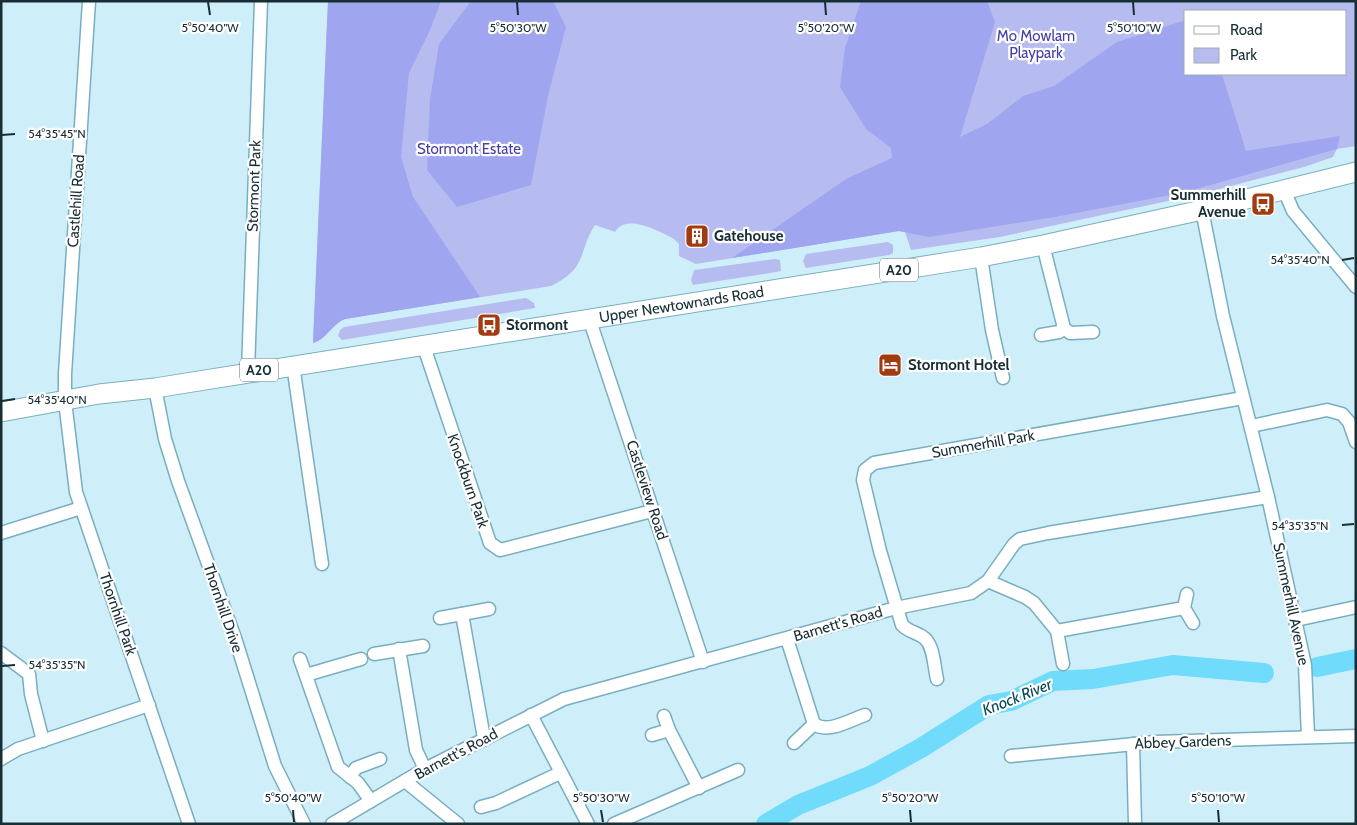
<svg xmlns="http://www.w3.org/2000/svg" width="1357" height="825" font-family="Cabin,sans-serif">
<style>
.green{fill:#b6bcf0;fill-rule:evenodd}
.forest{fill:#9fa5ef}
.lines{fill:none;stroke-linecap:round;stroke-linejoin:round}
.river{stroke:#71dbfb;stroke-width:20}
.minor-casing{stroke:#78aebf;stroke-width:15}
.highway-casing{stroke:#78aebf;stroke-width:21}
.minor{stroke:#fff;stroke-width:12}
.highway{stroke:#fff;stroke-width:19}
.ticks{fill:none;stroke:#182e35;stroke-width:2}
.labels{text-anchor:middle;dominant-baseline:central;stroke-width:4.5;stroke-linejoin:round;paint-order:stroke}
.shield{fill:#fff;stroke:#5d6d72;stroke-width:1}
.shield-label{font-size:14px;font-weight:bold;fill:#182e35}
.park-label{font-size:15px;fill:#443ea7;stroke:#fff}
.street-label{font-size:15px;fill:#182e35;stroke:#fff}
.poi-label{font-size:15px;font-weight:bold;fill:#182e35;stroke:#fff;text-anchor:start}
.water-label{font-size:16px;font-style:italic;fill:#044757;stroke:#fff}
.ticks-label{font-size:12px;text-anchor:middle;fill:#182e35;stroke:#fff;stroke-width:4.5;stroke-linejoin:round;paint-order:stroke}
</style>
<rect width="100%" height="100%" fill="#ceeffa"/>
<g class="green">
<path d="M328 1H1356V146L1337 149 1333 157 1304 167 1196 195 1000 237 911 250 905 232 899 231 696 264 679 256V244L674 239C659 231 626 213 615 232L595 225C577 253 589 267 551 286L345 319C332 324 326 340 313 343ZM1186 11H1346V74H1186Z"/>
<polygon points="888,242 893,245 893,253 889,255 806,268 803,261 806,254"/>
<polygon points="775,259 780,260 781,271 776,272 693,285 691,280 694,270"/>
<polygon points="526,298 534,303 535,308 342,340 338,336 340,330 344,327"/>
</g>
<g class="forest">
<path d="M328 1H441L430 30 409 73 401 157 413 197 480 297 345 319C332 324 326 340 313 343Z"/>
<polygon points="471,1 553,1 566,27 548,96 531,185 457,207 427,170 430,99 439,44"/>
<polygon points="861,1 987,1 995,22 960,137 987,124 1023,96 1054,86 1117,42 1186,20 1186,74 1222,74 1246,151 1340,136 1337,149 1186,192 1055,217 929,237 899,231 732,258 846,179 892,158 891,148 866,129 840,87 845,48"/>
</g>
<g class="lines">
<g class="river">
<polyline points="1317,667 1356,659"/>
<polyline points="766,824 798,805 870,776 921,748 989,705 1011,701 1053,681 1093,679 1173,665 1264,673"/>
</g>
<g class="minor-casing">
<g id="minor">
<polyline points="89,1 65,374 65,401 76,492 189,824"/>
<polyline points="1284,190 1293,211 1356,287"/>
<polyline points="1202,210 1223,316 1268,497 1305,665 1308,737"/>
<polyline points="1043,245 1064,328 1070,333 1093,332"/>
<polyline points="981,257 992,330 1003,378"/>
<polyline points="589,318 703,662"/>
<polyline points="1041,335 1059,332 1064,328"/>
<polyline points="423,344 490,543 500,550 652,511"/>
<polyline points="293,365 322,564"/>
<polyline points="248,371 261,1"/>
<polyline points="155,388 165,439 178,481 235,638 275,766 304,824"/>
<polyline points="1251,426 1327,410 1342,414 1349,422 1356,442"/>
<polyline points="1,533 81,508"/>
<polyline points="988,581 1025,597 1034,603 1057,631 1063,664"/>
<polyline points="1187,594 1184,608 1193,623"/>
<polyline points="462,614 484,738"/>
<polyline points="440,618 489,609"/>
<polyline points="1296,620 1356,607"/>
<polyline points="1057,631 1184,608"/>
<path d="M787 639 814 724C828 734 850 720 865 715"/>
<polyline points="399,649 416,750 425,769"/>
<polyline points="1,653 29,674 31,694 43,741"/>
<polyline points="374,654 423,646"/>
<polyline points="300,659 338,767 358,783 371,801"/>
<polyline points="306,675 361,659"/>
<path d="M937 679C934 667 934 644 923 637 916 632 909 632 902 625L880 551 863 480 865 470 874 463 1243 398"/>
<polyline points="531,715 588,824"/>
<polyline points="664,716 669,730 699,788"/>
<polyline points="652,735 669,730"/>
<polyline points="794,743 814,724"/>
<polyline points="1133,744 1135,824"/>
<polyline points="1011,756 1155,742 1356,736"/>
<polyline points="1,759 18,749 149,705"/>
<polyline points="350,777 356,768 380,759"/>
<polyline points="405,781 458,824"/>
<polyline points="481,807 496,803 560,773"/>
<polyline points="332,824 425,769 564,699 896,608 971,593 988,581 1014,544 1020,539 1048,533 1268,497"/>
<polyline points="614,824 738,770"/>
</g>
</g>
<g class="highway-casing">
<g id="highway">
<path id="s1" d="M1 412 99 394 155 388 981 257 1043 245 1202 210 1356 172"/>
</g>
</g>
<use href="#minor" class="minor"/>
<use href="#highway" class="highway"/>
</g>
<path class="ticks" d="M208 2 210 15M517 2 518 15M825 2 826 15M1133 2 1134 15M2 135 15 134M1342 260 1354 258M2 401 15 399M1342 525 1354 524M2 666 15 665M293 810 294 822M601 810 603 822M910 810 911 822M1218 810 1219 822"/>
<defs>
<g id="bus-square" transform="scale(1.25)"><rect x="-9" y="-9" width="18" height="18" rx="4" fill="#a13b12" stroke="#fff"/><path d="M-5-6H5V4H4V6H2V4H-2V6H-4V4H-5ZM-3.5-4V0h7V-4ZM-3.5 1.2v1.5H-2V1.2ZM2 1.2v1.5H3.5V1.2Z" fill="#fff"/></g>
<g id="building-square" transform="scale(1.25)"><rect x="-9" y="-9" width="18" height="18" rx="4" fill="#a13b12" stroke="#fff"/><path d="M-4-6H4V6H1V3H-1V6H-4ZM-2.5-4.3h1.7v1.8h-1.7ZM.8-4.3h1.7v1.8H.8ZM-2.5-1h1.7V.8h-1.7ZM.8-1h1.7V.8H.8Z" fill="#fff"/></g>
<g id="hotel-square" transform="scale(1.25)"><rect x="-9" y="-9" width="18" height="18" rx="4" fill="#a13b12" stroke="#fff"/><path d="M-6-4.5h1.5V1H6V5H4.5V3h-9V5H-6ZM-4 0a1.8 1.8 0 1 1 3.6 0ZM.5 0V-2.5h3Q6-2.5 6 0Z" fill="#fff"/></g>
</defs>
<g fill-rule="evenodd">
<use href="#bus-square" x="1263" y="204"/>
<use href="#building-square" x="697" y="236"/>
<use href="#bus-square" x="489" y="325"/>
<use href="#hotel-square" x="890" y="365"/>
</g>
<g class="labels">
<g class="shield">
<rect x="880" y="258.5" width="38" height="23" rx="4"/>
<rect x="240" y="358.5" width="38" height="23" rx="4"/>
</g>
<g class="shield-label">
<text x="899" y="270">A20</text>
<text x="259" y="370">A20</text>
</g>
<g class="park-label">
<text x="1036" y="36">Mo Mowlam<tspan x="1036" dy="17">Playpark</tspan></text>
<text x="469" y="149">Stormont Estate</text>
</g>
<g class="street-label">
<text transform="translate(254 186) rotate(-88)">Stormont Park</text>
<text transform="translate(76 201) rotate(-86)">Castlehill Road</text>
<text stroke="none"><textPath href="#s1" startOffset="689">Upper Newtownards Road</textPath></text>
<text transform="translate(983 444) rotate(-10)">Summerhill Park</text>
<text transform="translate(468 481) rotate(71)">Knockburn Park</text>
<text transform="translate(647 490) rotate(72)">Castleview Road</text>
<text transform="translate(1291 604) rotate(78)">Summerhill Avenue</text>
<text transform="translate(223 608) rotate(71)">Thornhill Drive</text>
<text transform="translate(118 614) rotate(71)">Thornhill Park</text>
<text transform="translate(838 624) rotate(-16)">Barnett's Road</text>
<text transform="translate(1183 742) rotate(-2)">Abbey Gardens</text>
<text transform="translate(456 754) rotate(-28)">Barnett's Road</text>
</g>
<g class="poi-label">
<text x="1246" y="195" text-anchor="end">Summerhill<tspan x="1246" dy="17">Avenue</tspan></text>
<text x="714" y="236">Gatehouse</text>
<text x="506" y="325">Stormont</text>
<text x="908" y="365">Stormont Hotel</text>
</g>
<g class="water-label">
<text transform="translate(1017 697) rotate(-22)">Knock River</text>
</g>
</g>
<g class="ticks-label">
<text x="210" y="32">5°50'40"W</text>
<text x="518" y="32">5°50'30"W</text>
<text x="826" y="32">5°50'20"W</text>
<text x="1134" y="32">5°50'10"W</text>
<text x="57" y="138">54°35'45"N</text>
<text x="1300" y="264">54°35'40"N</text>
<text x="57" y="404">54°35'40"N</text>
<text x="1300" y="530">54°35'35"N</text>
<text x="57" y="669">54°35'35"N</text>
<text x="293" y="802">5°50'40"W</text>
<text x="601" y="802">5°50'30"W</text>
<text x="910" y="802">5°50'20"W</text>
<text x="1218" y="802">5°50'10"W</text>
</g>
<rect width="1357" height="825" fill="none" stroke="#182e35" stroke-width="5"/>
<rect x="1184" y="10" width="162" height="65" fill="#ffffff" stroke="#a3abae"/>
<rect x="1194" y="26" width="25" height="8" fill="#ffffff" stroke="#a3abae"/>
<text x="1230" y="35" font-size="15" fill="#182e35">Road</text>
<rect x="1194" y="48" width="25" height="15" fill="#b6bcf0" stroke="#a3abae"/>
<text x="1230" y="60" font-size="15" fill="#182e35">Park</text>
</svg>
